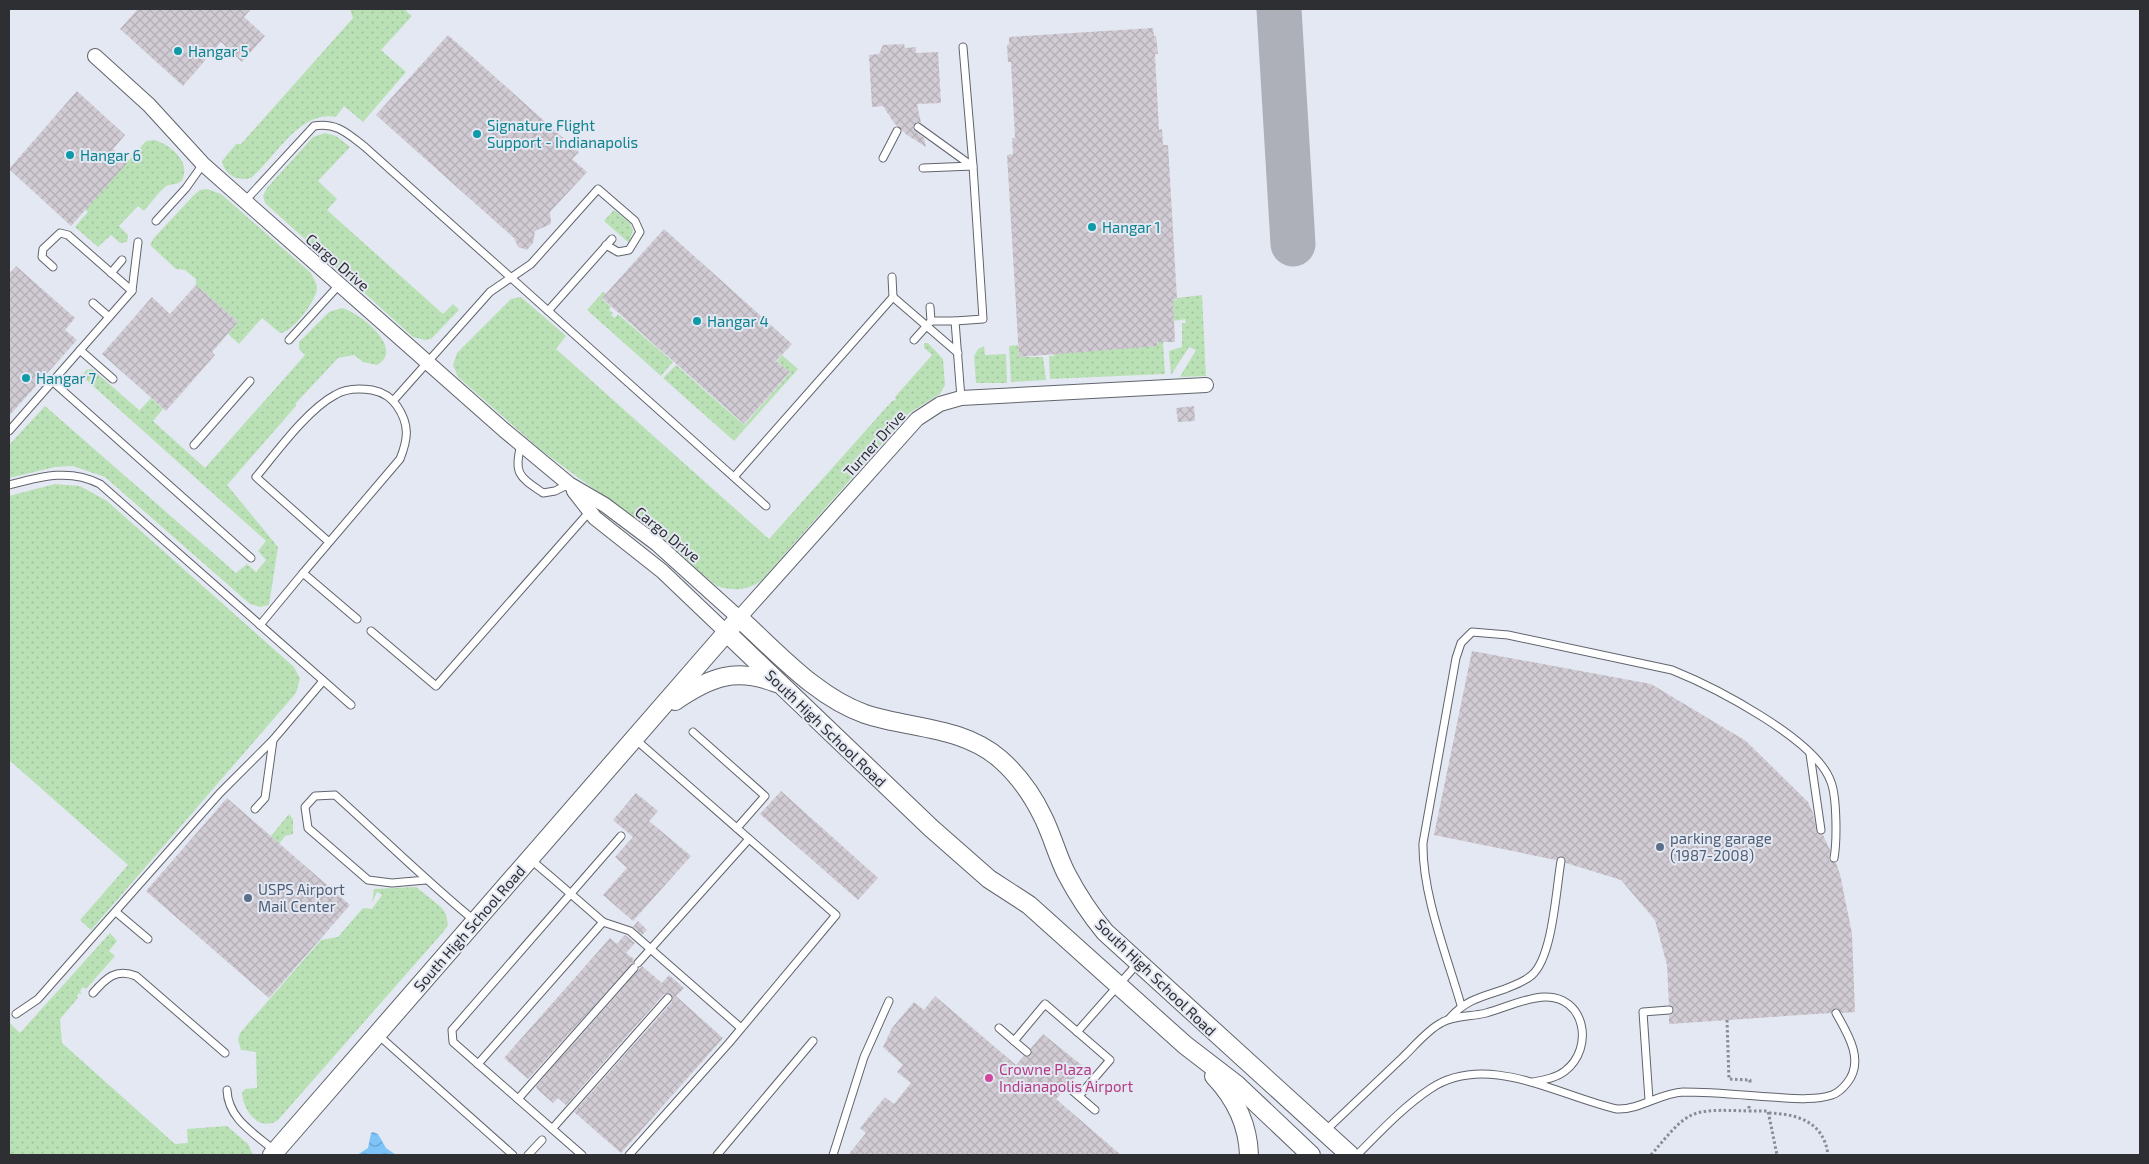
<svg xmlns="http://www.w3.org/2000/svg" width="2149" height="1164" font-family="'Exo 2',sans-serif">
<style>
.grass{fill:url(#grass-dots)}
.water{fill:url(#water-waves)}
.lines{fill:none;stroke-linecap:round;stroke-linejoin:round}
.taxiway{stroke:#adb0b8;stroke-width:45}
.building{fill:url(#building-cross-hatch)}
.service-casing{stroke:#60646c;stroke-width:9}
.minor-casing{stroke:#60646c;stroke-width:16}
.tertiary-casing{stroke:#60646c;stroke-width:20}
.path{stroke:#898c93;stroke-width:3;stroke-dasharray:2.5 2.5;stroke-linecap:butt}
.service{stroke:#fff;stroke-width:7}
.minor{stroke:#fff;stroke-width:14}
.tertiary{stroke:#fff;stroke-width:18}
.culture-dot{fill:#0f9aa8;stroke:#e4e8f2;stroke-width:2}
.service-dot{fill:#5c6f8a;stroke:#e4e8f2;stroke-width:2}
.hotel-dot{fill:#d1479c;stroke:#e4e8f2;stroke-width:2}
.labels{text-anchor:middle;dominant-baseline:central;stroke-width:4;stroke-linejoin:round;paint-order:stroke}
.culture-label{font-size:15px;fill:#0d838f;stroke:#e4e8f2;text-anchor:start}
.street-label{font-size:15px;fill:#2e2f33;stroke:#e4e8f2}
.service-label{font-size:15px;fill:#4e5e75;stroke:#e4e8f2;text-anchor:start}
.hotel-label{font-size:15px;fill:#b23c85;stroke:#e4e8f2;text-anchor:start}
</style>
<defs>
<pattern id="grass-dots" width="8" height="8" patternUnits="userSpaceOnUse" patternTransform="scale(1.25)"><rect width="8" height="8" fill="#bae1b6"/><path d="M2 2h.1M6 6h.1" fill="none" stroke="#a0c19d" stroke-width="1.8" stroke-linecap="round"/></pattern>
<pattern id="water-waves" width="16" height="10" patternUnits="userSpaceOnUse" patternTransform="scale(1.25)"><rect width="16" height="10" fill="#7ec4f9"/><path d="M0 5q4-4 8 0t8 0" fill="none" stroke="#68a0ca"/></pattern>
<pattern id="building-cross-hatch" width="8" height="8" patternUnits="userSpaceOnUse" patternTransform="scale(1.25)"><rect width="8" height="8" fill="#d1cbd4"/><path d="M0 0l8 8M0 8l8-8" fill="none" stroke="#b4afb6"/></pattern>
</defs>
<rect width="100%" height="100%" fill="#e4e8f2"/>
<g class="grass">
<path d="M350 9H407L406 11 412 16 381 50 406 72 363 122 344 106 336 117C300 109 275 158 251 178 239 182 224 175 222 161L236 144H241L353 18Z"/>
<polygon points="325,133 336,136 350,147 318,181 337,199 327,210 443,314 453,304 459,310 431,339 425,340 413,337 265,203 263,196 267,188 313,137"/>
<path d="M155 140C169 144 192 162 182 180 178 186 170 183 165 187 157 194 151 203 144 211L138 206 119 226 128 235 127 242 120 243 111 235 98 247 75 227 88 212 85 209 146 141Z"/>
<path d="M207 189 221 194 311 273C313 278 317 283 317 288 317 300 292 333 280 333L262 318 239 344 228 334 238 322 196 285V279L185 270 176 269 150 245 153 239 194 195 200 190Z"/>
<polygon points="614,210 630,223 633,230 629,243 604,221"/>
<polygon points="603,292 606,294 602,299 611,307 609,310 613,313 611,315 615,318 618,314 673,362 661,376 587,310"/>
<polygon points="1202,295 1206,376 1180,377 1196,350 1189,347 1171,375 1169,351 1182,347 1182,323 1186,323 1185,319 1174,321 1173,300 1177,300 1177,298"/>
<path d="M521 297 566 336 556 349 769 539 892 401 896 400 895 397 932 355 924 348V343H928L943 359 945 385 940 394 909 413 761 581C746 591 734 591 717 586L656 535 541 450 458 377 453 365 457 353 511 299Z"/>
<path d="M342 308C359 312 406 349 377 365L363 362 354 355 338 358 296 403V406L227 485 278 547 269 605 260 607 250 604 105 477 73 466 55 467 9 478V445L45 406 236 573 247 564 256 572 266 560 258 551 266 541 82 376 86 370 92 369 139 410 135 415 151 398 163 409 153 421 205 468 305 355 299 349V342L329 312Z"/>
<polygon points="1158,342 1163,342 1165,374 1050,379 1049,356 1054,356 1054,352 1158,346"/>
<polygon points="1018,345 1019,357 1043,357 1046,380 1011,382 1009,346"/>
<polygon points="984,346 985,355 1006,354 1007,383 976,383 974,356 978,349"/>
<polygon points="782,355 798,369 734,441 663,378 676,365 744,425 790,373 777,361"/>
<polygon points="55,484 80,486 107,501 294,667 300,679 296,693 91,930 80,920 128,865 9,760 9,496"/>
<polygon points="289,814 293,819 293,834 285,836 279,844 271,836"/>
<path d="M416 887 441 907 446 914 448 925 444 931 278 1120C259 1133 243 1110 242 1093L245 1089 257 1088 256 1052 241 1050 238 1040 240 1033 321 940 338 937 363 908 372 909 382 895 377 892 372 903 374 889Z"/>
<polygon points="110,933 117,941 109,951 115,956 86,989 83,987 80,991 82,994 79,993 77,996 78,998 60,1019 62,1043 175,1144 188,1143 187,1129 227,1126 248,1144 253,1155 9,1155 9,1022 20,1033"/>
</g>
<polygon class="water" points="373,1132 378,1134 386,1148 396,1155 357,1155 368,1148 371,1133"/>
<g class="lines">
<polyline class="taxiway" points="1279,9 1293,244"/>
</g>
<g class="building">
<polygon points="138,9 251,9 244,17 265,36 242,62 221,42 183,86 120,29"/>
<polygon points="1153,28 1154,36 1156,36 1158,54 1155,54 1159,130 1162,129 1163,145 1168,145 1177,299 1173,300 1175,342 1157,342 1158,346 1019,357 1007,155 1013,154 1012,138 1015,138 1011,62 1008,62 1007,45 1009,44 1009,37"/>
<polygon points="448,35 579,152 572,159 587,172 550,212 551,224 535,231 533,243 527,250 518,247 514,238 376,115"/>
<polygon points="904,44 905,48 916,47 916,53 938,52 941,103 917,104 921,123 916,122 913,126 915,131 924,138 926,147 907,135 894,123 883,106 872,107 869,55 879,54 883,45"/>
<polygon points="77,91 125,135 113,149 128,162 71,226 9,169"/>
<polygon points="664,229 792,344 776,361 790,372 744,424 602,298"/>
<polygon points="16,266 75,318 65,330 77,340 9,416 9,274"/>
<polygon points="196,285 238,322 212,352 215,355 166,411 102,354 152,297 170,314"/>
<polygon points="1194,406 1195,421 1178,422 1176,408"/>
<polygon points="1472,651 1651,684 1746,741 1808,802 1813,813 1817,833 1823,835 1830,850 1829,860 1836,863 1840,874 1852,934 1855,1012 1842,1013 1836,1008 1831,1013 1669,1024 1669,1015 1672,1014 1674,1009 1669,1005 1667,965 1655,920 1621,880 1566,863 1562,856 1556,860 1434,835"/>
<polygon points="781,791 878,878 858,900 760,814"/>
<polygon points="636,793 658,811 649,821 691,856 633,921 603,895 627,868 615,857 633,837 613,820"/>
<polygon points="227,798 350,905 269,998 146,891"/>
<polygon points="638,921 647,930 642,935 633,927"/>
<polygon points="625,935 635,943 626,953 634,959 633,963 528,1079 504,1058 610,938 617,944"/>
<polygon points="642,966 662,983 669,975 684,988 676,996 723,1038 621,1153 574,1112 672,1002 671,994 664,994 566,1105 558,1098 553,1103 537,1089 536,1086"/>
<polygon points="935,996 1016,1065 1024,1056 1031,1056 1031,1048 1043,1034 1084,1067 1071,1082 1063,1082 1062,1086 1064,1090 1056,1099 1121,1155 848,1155 866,1133 860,1128 885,1097 894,1104 911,1083 897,1072 903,1065 883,1047 892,1028 914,1002 924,1010"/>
</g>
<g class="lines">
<g class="service-casing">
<g id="service">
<polyline points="963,47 973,166"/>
<polyline points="918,127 972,166"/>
<polyline points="883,158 897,131"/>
<polyline points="923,168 973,166 983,319 955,321 961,398"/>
<path d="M245 201 314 126C337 122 348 134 365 147L766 506"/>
<polyline points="156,221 186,188 203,164"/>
<polyline points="53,267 42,257 43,249 60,233 68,235 132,291"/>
<polyline points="111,273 122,260"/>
<polyline points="893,297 958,353"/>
<polyline points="93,303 109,317"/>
<polyline points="548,311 612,239"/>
<polyline points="931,321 955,321"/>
<polyline points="289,340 339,285"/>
<polyline points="914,340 931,321 930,307"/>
<polyline points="80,350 113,379"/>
<polyline points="52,381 251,558"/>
<polyline points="393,401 490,292 531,264 598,189 635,221 640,232 629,250 618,252 606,245"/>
<polyline points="9,431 132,291 138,242"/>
<polyline points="194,445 250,381"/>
<path d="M521 445C513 474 520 477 543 493L555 491 569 484"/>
<polyline points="734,477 893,297 892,277"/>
<path d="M9 485C40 477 69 468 100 484L351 705"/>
<path d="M303 573 400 459C408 439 410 425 397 406 391 397 382 392 372 390 359 388 346 388 335 395 307 410 276 453 256 477L329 542"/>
<polyline points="260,625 303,573 357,619"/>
<polyline points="371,631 436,686 590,511"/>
<polyline points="693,732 765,796 737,828"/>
<polyline points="1810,754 1821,830"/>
<polyline points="255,809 265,798 273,740 323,681"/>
<path d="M530 859C555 880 579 901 603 922L478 1064 453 1042 452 1030 621 836"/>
<path d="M426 880 392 883 368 880 308 828 305 807 315 796 335 795C382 837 426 881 475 921"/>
<polyline points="116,912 148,939"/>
<polyline points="603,922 630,931 741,1028"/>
<polyline points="638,963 749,839"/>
<path d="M93 993C106 978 116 968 136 976L225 1053"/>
<path d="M1461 1005C1447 956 1422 894 1423 843L1456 658 1461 643 1472 632 1508 635 1672 670C1714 687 1816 739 1831 782 1837 798 1837 842 1834 858"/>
<polyline points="16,1014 38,999 220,793 273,740"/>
<path d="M1449 1019C1465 1000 1481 997 1505 989 1514 985 1524 982 1532 975 1553 956 1556 889 1561 861"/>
<polyline points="999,1028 1027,1052"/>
<polyline points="1077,1032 1138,963"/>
<polyline points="377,1034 513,1155"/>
<polyline points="1014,1041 1045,1004 1110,1060 1079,1096"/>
<polyline points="478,1064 582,1155"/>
<polyline points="1067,1086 1095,1110"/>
<path d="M227 1090C228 1119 254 1133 275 1151"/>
<polyline points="518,1099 634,968"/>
<polyline points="1649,1100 1643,1012 1669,1010"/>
<polyline points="552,1129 668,998"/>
<path d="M1324 1132C1350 1107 1376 1083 1402 1058 1414 1047 1426 1031 1441 1023 1454 1015 1471 1017 1486 1013 1505 1008 1524 998 1544 997 1585 995 1595 1048 1565 1071 1556 1078 1544 1080 1533 1082"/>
<polyline points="528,1155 542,1140"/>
<polyline points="629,1155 729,1043 836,915 635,739"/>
<polyline points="717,1155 813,1041"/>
<polyline points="833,1155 864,1057 889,1001"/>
<path d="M1357 1155C1380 1132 1403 1107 1430 1089 1487 1051 1559 1096 1617 1109 1640 1110 1660 1093 1683 1092 1712 1092 1742 1095 1771 1097 1791 1098 1813 1101 1832 1095 1838 1093 1843 1088 1847 1083 1865 1061 1848 1034 1836 1013"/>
</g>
</g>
<g class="minor-casing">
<g id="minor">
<polyline points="95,56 149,105 203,164 504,430 569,484 605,505 657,544 739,618 917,419 940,404 961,398 1206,385"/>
<polyline points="574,491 595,518 662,571 727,633"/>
</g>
</g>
<g class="tertiary-casing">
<g id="tertiary">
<polyline points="727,633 931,828 989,879 1029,905 1185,1045 1237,1085 1311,1155"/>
<path d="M675 701C710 677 736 667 776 683"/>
<path d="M1214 1076C1235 1098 1248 1125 1249 1155"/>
<path d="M272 1155 739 618C777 652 816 697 865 714 910 729 962 726 1000 759 1017 774 1033 796 1043 817 1052 835 1057 855 1066 873 1077 894 1090 914 1105 932L1350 1155"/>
</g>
</g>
<g class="path">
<polyline points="1727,1020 1729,1079 1750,1080 1750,1084"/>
<polyline points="1749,1106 1749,1111 1768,1111 1777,1155"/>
<path d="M1769 1113C1798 1114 1824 1122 1828 1155"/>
<path d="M1651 1155C1690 1109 1688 1109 1749 1111"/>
</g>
<use href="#service" class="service"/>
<use href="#minor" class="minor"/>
<use href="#tertiary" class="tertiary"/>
</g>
<g class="culture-dot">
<circle cx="178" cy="51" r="5"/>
<circle cx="477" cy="134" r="5"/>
<circle cx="70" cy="155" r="5"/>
<circle cx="1092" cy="227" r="5"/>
<circle cx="697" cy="321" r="5"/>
<circle cx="26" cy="378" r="5"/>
</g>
<g class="service-dot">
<circle cx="1660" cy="847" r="5"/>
<circle cx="248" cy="898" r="5"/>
</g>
<circle class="hotel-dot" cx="989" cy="1078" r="5"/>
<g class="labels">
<g class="culture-label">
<text x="188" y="51">Hangar 5</text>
<text x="487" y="125">Signature Flight<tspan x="487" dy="17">Support - Indianapolis</tspan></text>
<text x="80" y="155">Hangar 6</text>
<text x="1102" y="227">Hangar 1</text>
<text x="707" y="321">Hangar 4</text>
<text x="36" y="378">Hangar 7</text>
</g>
<g class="street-label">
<text transform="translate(338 262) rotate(41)">Cargo Drive</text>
<text transform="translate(874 443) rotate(-48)">Turner Drive</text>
<text transform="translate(668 534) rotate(39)">Cargo Drive</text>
<text transform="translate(826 728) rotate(44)">South High School Road</text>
<text transform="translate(469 928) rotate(-49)">South High School Road</text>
<text transform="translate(1156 977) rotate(44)">South High School Road</text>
</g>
<g class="service-label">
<text x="1670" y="838">parking garage<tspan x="1670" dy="17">(1987-2008)</tspan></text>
<text x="258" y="889">USPS Airport<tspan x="258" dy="17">Mail Center</tspan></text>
</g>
<g class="hotel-label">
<text x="999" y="1069">Crowne Plaza<tspan x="999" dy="17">Indianapolis Airport</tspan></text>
</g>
</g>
<rect width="2149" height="1164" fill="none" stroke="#2e2f33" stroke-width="20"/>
</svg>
